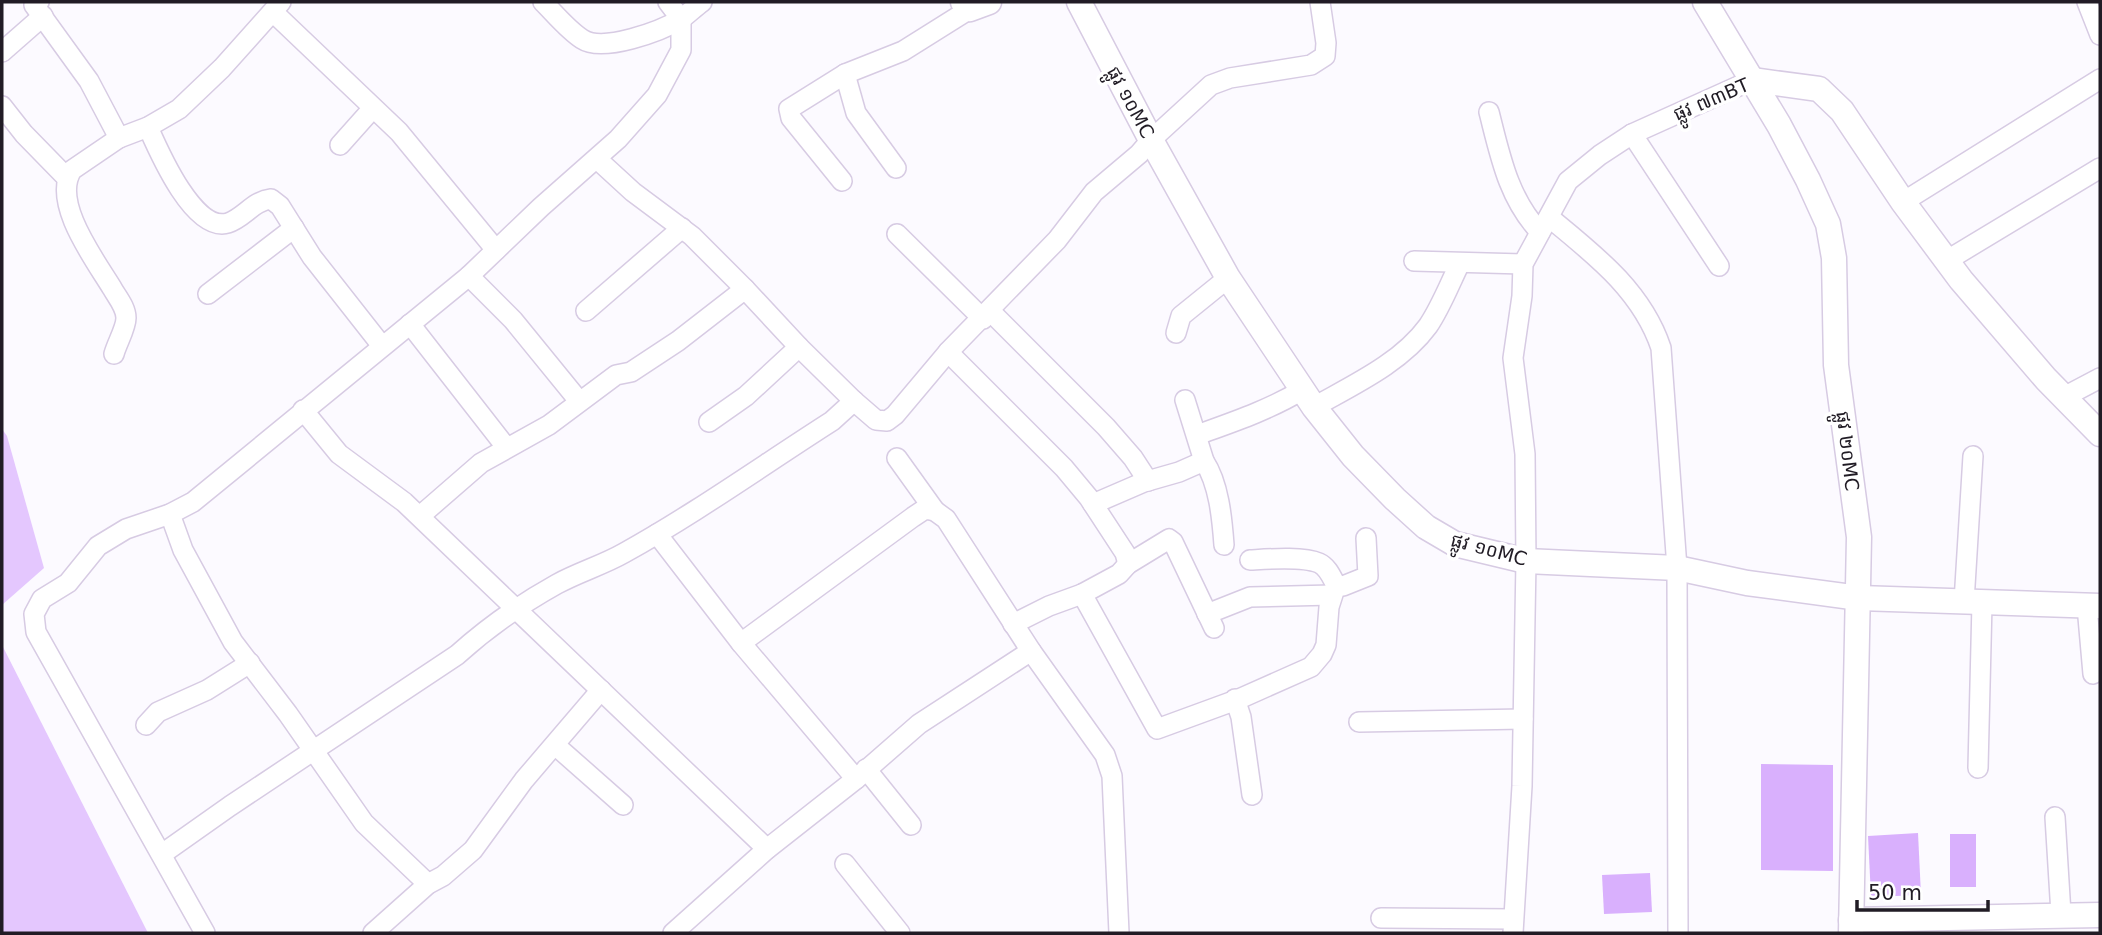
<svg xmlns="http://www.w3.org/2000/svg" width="2102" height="935" font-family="'DejaVu Sans','Noto Sans Khmer',sans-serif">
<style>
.green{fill:#e4c7fe}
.building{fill:#d9b0fd}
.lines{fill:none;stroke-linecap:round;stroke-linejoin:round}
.minor-casing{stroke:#d7cbe3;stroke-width:22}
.tertiary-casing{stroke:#d7cbe3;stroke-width:27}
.minor{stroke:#fff;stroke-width:19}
.tertiary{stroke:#fff;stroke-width:24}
.labels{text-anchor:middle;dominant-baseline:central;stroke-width:7;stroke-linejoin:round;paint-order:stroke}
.street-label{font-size:19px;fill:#211c25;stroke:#fff}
</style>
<rect width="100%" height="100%" fill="#fcfaff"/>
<g class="green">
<polygon points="2,429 7,436 44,568 2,605"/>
<polygon points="2,645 148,933 2,933"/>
</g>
<g class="building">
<polygon points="1761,764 1833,765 1833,871 1761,870"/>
<polygon points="1918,833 1921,895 1871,897 1868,836"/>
<rect x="1950" y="834" width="26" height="53"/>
<polygon points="1650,873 1652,912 1604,914 1602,875"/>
</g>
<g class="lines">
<g class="minor-casing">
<g id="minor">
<polyline points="39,2 34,5 89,81 119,138"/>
<path d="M543 2C555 14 568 30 582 39 603 53 661 31 681 19 688 14 695 7 702 2"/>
<polyline points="2087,2 2100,35"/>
<polyline points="273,12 399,132 496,250"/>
<polyline points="2,52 43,16"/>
<polyline points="845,74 856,113 896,168"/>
<polyline points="2,106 24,134 67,178"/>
<path d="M1489 112C1500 155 1508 198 1540 232"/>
<path d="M148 127C159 152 194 233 228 223 244 218 253 201 271 199L280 206 312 257 382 346"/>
<polyline points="1632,134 1719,266"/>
<polyline points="340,145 373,108"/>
<polyline points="597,159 633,192 692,236 745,289 799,347 854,401 876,420 887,421 895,415 948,352 1057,240 1094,192 1139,154 1151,140 1211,85 1230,78 1311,65 1325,56 1326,43 1320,2"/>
<polyline points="842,181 791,118 789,109 845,74 903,51 970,9"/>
<polyline points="1903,202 2100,79"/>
<path d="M1550 218C1595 255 1642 291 1661 348L1677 568 1678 933"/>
<polyline points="897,234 983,319"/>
<polyline points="1414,261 1523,264"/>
<polyline points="1946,261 2100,168"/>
<polyline points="469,276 513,320 579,401"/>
<polyline points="208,294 294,228"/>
<polyline points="586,311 682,228"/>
<polyline points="990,311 1106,427 1133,458 1148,481"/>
<polyline points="410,324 506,447"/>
<polyline points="1176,333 1181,316 1228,278"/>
<polyline points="948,352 1064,468 1089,498 1125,553 1128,564"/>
<path d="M114 354C117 343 126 328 126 318 126 307 117 297 112 288 95 260 51 202 72 170L119 138 148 127 179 109 222 68 281 2"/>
<polyline points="2064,397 2100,378"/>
<path d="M1185 400 1204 461C1219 484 1222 518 1224 545"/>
<path d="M1314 407C1353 385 1401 363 1428 326 1441 307 1450 283 1460 263"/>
<polyline points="303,410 339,454 404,502 767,849"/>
<polyline points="709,422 746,396 799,347"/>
<path d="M1197 435C1233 422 1269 410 1302 390"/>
<polyline points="897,458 935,511"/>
<polyline points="1093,504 1144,482 1179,472 1204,461"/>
<polyline points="170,514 183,550 233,642 288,714 364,823 428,884"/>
<polyline points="420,516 481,463 549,425 616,375 631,372 678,341 745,289"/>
<polyline points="657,534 741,643 856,779"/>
<path d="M1250 560C1268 559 1303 556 1319 563 1328 567 1332 578 1336 585"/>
<polyline points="1336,585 1343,586 1368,576 1366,538"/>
<polyline points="1082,594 1157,729 1239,699 1311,667 1322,654 1326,645 1329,607 1336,585"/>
<polyline points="1964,602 1973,456"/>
<polyline points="2087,606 2093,674"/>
<polyline points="1207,614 1250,597 1332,595"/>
<polyline points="1013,624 1049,606 1082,594 1119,574 1128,564 1169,539 1173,542 1214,628"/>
<polyline points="741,643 913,517 925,509 935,511 946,519 1031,651 1105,755 1112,776 1119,933"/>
<polyline points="1235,699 1241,717 1252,795"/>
<polyline points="1359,722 1523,719"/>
<polyline points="146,725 158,712 207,690 250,663"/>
<polyline points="555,745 623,805"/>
<polyline points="1978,768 1982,603"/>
<polyline points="866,769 911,825"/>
<polyline points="2055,817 2061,914"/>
<path d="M162 854 230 806 457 655C487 628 521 604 557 584 579 572 603 565 624 553 696 513 763 465 832 421L854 401"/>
<polyline points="845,864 900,933"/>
<polyline points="1381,918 1513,919"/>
<polyline points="205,933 36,632 34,614 42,599 68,583 98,546 126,529 170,514 193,502 469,276 541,207 618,139 657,95 681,50 681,19 668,2"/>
<polyline points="373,933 428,884 443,876 473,850 524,780 601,690"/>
<polyline points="673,933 767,849 856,779 919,724 1031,651"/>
<polyline points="1513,933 1522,786 1526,561 1525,454 1513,358 1522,296 1523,264 1568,181 1600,155 1632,134 1752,80"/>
</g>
</g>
<g class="tertiary-casing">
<g id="tertiary">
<polyline points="963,2 970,9 989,2"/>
<polyline points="1079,2 1151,140 1228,278 1314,407 1353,456 1395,499 1426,527 1455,544 1526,561 1677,568 1747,583 1859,598 2100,606"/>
<polyline points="1705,2 1779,125 1808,180 1828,224 1834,258 1836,365 1859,537 1851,933"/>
<polyline points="1752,80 1819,89 1842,111 1903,202 1961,280 2046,379 2100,434"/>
<polyline points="1851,920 2100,915"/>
</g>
</g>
<use href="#minor" class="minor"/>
<use href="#tertiary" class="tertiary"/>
</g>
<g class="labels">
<g class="street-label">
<text transform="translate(1711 99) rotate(-23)">ផ្លូវ ៧៣BT</text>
<text transform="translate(1131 102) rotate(62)">ផ្លូវ ១០MC</text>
<text transform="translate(1848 451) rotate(83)">ផ្លូវ ២០MC</text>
<text transform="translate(1489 549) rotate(15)">ផ្លូវ ១០MC</text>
</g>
</g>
<rect width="2102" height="935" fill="none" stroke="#211c25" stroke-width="7"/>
<path d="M1857 900v10h131v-10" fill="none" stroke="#211c25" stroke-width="3.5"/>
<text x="1868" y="900" font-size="21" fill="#211c25" stroke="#ffffff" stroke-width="5" paint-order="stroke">50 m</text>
</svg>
